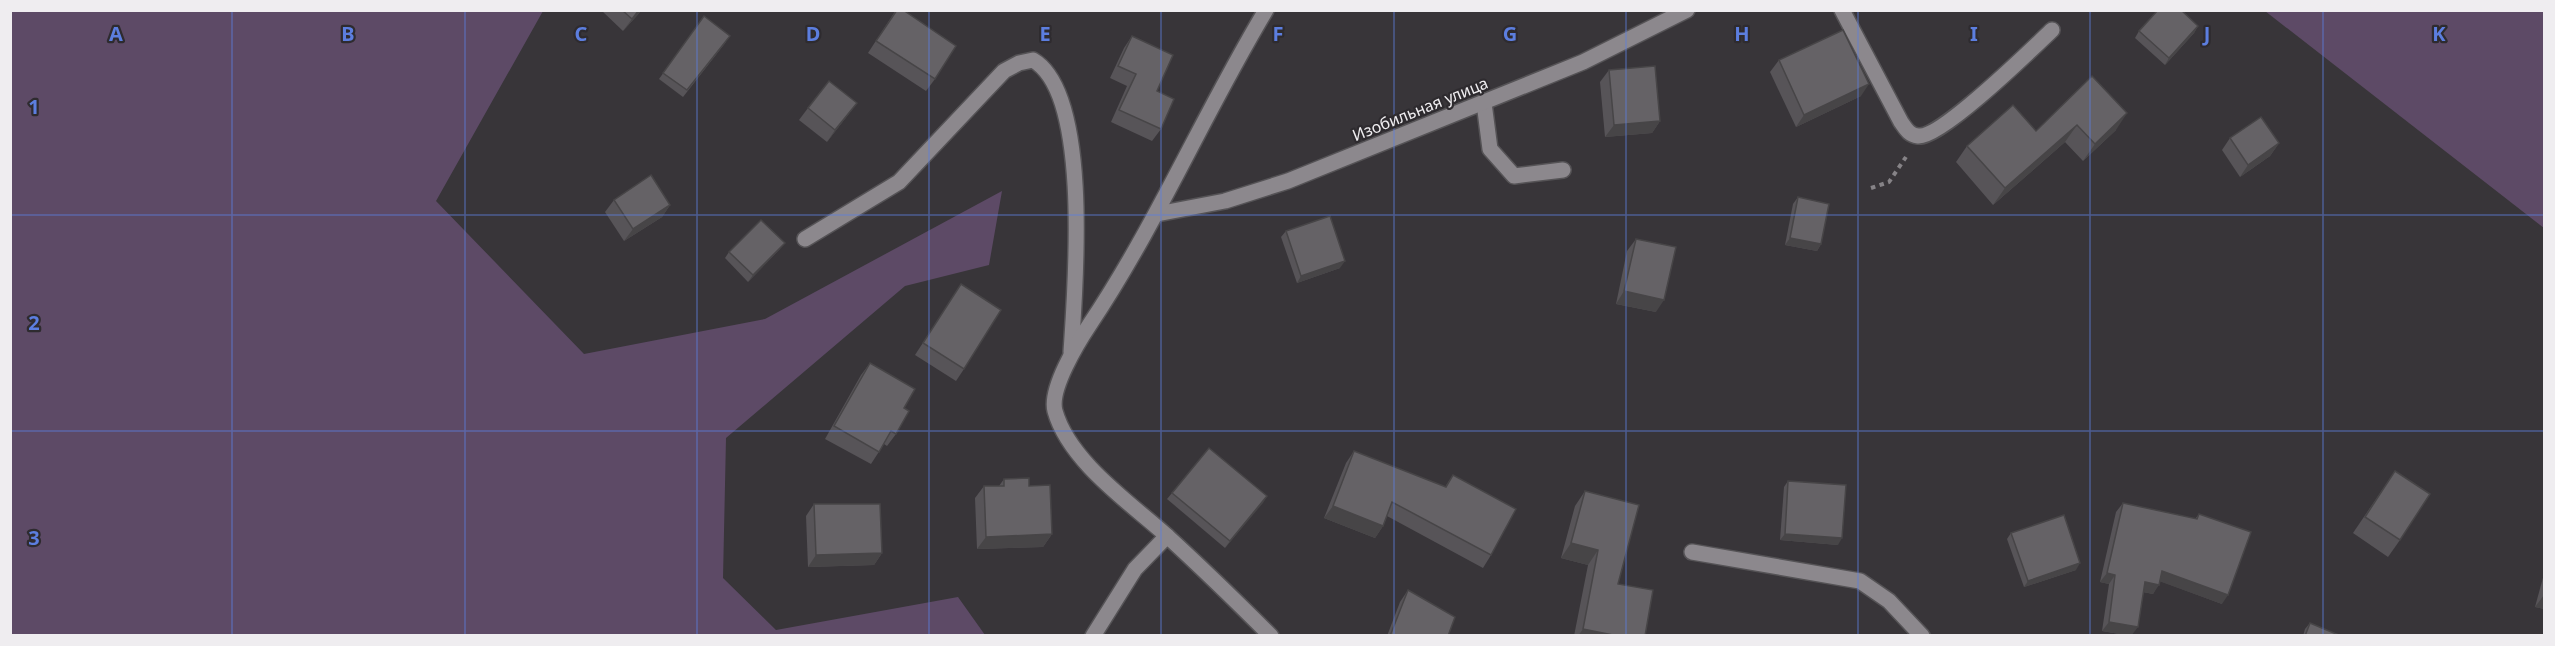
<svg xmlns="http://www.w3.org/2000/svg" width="2555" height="646" font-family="'Noto Sans',sans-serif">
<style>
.green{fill:#5d4a66}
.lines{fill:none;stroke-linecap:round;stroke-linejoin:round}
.service-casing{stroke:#555356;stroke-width:18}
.minor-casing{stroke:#555356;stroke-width:18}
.path{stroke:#868387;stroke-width:4;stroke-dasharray:4.5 4.5;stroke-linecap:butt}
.service{stroke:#8c888d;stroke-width:15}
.minor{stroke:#8c888d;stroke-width:15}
.wall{fill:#575458}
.shaded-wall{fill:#474547}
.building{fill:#656266;stroke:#474547;stroke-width:1.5}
.grid{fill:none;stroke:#5c7edf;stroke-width:1.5;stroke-opacity:0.55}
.labels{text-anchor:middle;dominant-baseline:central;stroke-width:4.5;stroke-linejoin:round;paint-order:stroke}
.street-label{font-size:16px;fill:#efedf0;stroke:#2e2b2f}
.grid-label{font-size:20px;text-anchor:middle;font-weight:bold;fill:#5c7edf;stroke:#2e2b2f;stroke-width:4.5;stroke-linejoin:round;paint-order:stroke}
</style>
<rect width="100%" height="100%" fill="#383539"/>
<g class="green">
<polygon points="10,11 543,11 436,201 584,354 765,319 1002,191 989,265 905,286 726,438 723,578 776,630 958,597 985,635 11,635"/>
<polygon points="2265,11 2544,11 2544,228"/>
</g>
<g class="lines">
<g class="service-casing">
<g id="service">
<path d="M1842 10 1901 122C1906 129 1909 135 1918 136 1940 139 2032 49 2052 30"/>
<polyline points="1484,103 1490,149 1514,176 1563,170"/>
<polyline points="1157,214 1225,201 1288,181 1583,62 1687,10"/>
<path d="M805 239 899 182 1004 71 1019 63 1033 60C1092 94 1075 291 1071 352"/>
</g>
</g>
<g class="minor-casing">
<g id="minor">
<path d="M1266 10C1204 113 1157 224 1090 324 1078 342 1049 389 1055 411 1069 461 1129 502 1166 535 1202 568 1237 602 1271 636"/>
<polyline points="1692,552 1860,581 1889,601 1922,636"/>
<polyline points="1093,636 1135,569 1167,536"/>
</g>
</g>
<polyline class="path" points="1871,188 1889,182 1906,157"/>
<use href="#service" class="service"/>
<use href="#minor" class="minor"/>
</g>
<g class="wall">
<polygon points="601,10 642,10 623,31"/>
<polygon points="896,10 935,79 926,91 868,53"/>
<polygon points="704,16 726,42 683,97 659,79"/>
<polygon points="2198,26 2194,33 2165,65 2135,38 2139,31"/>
<polygon points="1132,36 1157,91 1161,129 1152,141 1111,122 1127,86 1110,78 1124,48"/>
<polygon points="1779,60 1861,96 1796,127 1770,72"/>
<polygon points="1609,70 1660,121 1652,133 1605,137 1600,82"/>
<polygon points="2092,76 2116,130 2083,161 2065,142 1993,205 1956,162 1967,146 2036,131"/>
<polygon points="857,103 827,142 799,120 808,108"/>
<polygon points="2230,138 2279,143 2270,156 2240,177 2222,150"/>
<polygon points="1798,197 1821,244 1817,251 1785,245 1793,204"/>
<polygon points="614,200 670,205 662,217 624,241 605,212"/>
<polygon points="1286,231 1340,268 1297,283 1281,237"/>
<polygon points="1636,239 1656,312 1616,304 1627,251"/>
<polygon points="780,249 748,282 725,258 729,252"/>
<polygon points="961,284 964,369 956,381 915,355"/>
<polygon points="870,363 904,408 896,434 887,446 884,444 871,464 825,439 861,375"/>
<polygon points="1354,451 1445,487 1453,475 1491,555 1483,568 1387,516 1383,526 1375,538 1324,518 1346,463"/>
<polygon points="2395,471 2400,540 2388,557 2353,533"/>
<polygon points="1004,479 1029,486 1052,534 1043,547 977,549 975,498 984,486 999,486"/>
<polygon points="1788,481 1838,545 1780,540 1784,487"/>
<polygon points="1585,491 1618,584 1645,636 1574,636 1588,565 1561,558 1575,506"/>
<polygon points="1172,493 1267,496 1225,548 1167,499"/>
<polygon points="2123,503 2195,519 2199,514 2222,604 2160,581 2153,594 2143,592 2131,636 2102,631 2109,584 2100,582 2116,512"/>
<polygon points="814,504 882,553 874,565 808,567 806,516"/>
<polygon points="2011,533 2076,570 2024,587 2007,539"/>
<polygon points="2544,574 2544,609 2535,607"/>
<polygon points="1408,590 1448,636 1387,636 1400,602"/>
<polygon points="2310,623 2341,636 2303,636 2305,629"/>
</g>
<g class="shaded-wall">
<polygon points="639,10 642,10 623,31 632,19"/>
<polygon points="2198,26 2194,33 2165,65 2169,58"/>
<polygon points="1869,84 1861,96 1796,127 1804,115"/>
<polygon points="857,103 848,115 827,142 835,130"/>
<polygon points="2127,113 2116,130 2083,161 2095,144"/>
<polygon points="1660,121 1652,133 1605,137 1614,125"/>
<polygon points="2077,125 2065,142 1993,205 2005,188"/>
<polygon points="2279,143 2270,156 2240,177 2248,165"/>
<polygon points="670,205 662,217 624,241 633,229"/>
<polygon points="1790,238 1821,244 1817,251 1785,245"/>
<polygon points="785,243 780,249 748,282 753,275"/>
<polygon points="1345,261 1340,268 1297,283 1301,276"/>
<polygon points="1624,291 1664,300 1656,312 1616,304"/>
<polygon points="1267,496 1263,503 1225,548 1230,541"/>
<polygon points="1333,506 1383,526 1375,538 1324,518"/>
<polygon points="1052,534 1043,547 977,549 986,537"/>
<polygon points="1785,534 1842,538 1838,545 1780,540"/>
<polygon points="1571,543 1598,550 1588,565 1561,558"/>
<polygon points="882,553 874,565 808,567 816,555"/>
<polygon points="2080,563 2076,570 2024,587 2028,581"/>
<polygon points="2162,571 2228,595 2222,604 2156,580"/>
<polygon points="2107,573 2115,575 2109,584 2100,582"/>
<polygon points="2145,582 2159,585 2153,594 2138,591"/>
<polygon points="2544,595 2544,609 2535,607"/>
<polygon points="2109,622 2138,627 2131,636 2102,631"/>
<polygon points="1583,629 1618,636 1578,636"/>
</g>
<g class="building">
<polygon points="622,10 639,10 632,19"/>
<polygon points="897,10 903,10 956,46 935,79 876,41"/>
<polygon points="2158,10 2181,10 2198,26 2169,58 2139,31"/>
<polygon points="704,16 730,36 687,90 663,73"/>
<polygon points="1843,30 1869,84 1804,115 1779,60"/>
<polygon points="1132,36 1173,55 1157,91 1174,99 1161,129 1119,110 1136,74 1118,66"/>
<polygon points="1655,66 1660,121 1614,125 1609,70"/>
<polygon points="2092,76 2127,113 2095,144 2077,125 2005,188 1967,146 2013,105 2036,131"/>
<polygon points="829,81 857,103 835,130 808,108"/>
<polygon points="2261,117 2279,143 2248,165 2230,138"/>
<polygon points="651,175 670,205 633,229 614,200"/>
<polygon points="1798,197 1829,204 1821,244 1790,238"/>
<polygon points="1330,216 1345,261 1301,276 1286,231"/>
<polygon points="761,220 785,243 753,275 729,252"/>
<polygon points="1636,239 1676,247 1664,300 1624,291"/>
<polygon points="961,284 1001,310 964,369 923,343"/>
<polygon points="870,363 915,389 904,408 909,411 896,434 891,431 879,452 834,426"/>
<polygon points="1209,448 1267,496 1230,541 1172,493"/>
<polygon points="1354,451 1446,487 1453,475 1516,509 1491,555 1392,502 1383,526 1333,506"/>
<polygon points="2395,471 2430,494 2400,540 2365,517"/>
<polygon points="1029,478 1029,486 1050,485 1052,534 986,537 984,486 1004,486 1004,479"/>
<polygon points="1788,481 1846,485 1842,538 1785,534"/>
<polygon points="1585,491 1639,505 1618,584 1653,590 1645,636 1618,636 1583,629 1598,550 1571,543"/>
<polygon points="2123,503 2197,519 2199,514 2251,532 2228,595 2162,571 2159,585 2145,582 2138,627 2109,622 2115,575 2107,573"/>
<polygon points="814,504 880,504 882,553 816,555"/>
<polygon points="2064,515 2080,563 2028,581 2011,533"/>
<polygon points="1408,590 1455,617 1448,636 1390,636"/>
<polygon points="2310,623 2341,636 2305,636"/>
</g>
<path class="grid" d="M232 10V636M465 10V636M697 10V636M929 10V636M1161 10V636M1394 10V636M1626 10V636M1858 10V636M2090 10V636M2323 10V636M10 215H2544M10 431H2544"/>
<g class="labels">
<g class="street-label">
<text transform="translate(1420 109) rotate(-22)">Изобильная улица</text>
</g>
</g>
<g class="grid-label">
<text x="116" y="41">A</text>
<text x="348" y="41">B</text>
<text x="581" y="41">C</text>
<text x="813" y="41">D</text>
<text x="1045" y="41">E</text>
<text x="1278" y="41">F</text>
<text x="1510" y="41">G</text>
<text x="1742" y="41">H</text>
<text x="1974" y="41">I</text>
<text x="2207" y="41">J</text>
<text x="2439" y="41">K</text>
<text x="34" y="114">1</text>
<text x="34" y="330">2</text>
<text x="34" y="545">3</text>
</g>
<rect width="2555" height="646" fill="none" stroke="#efedf0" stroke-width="24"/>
</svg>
